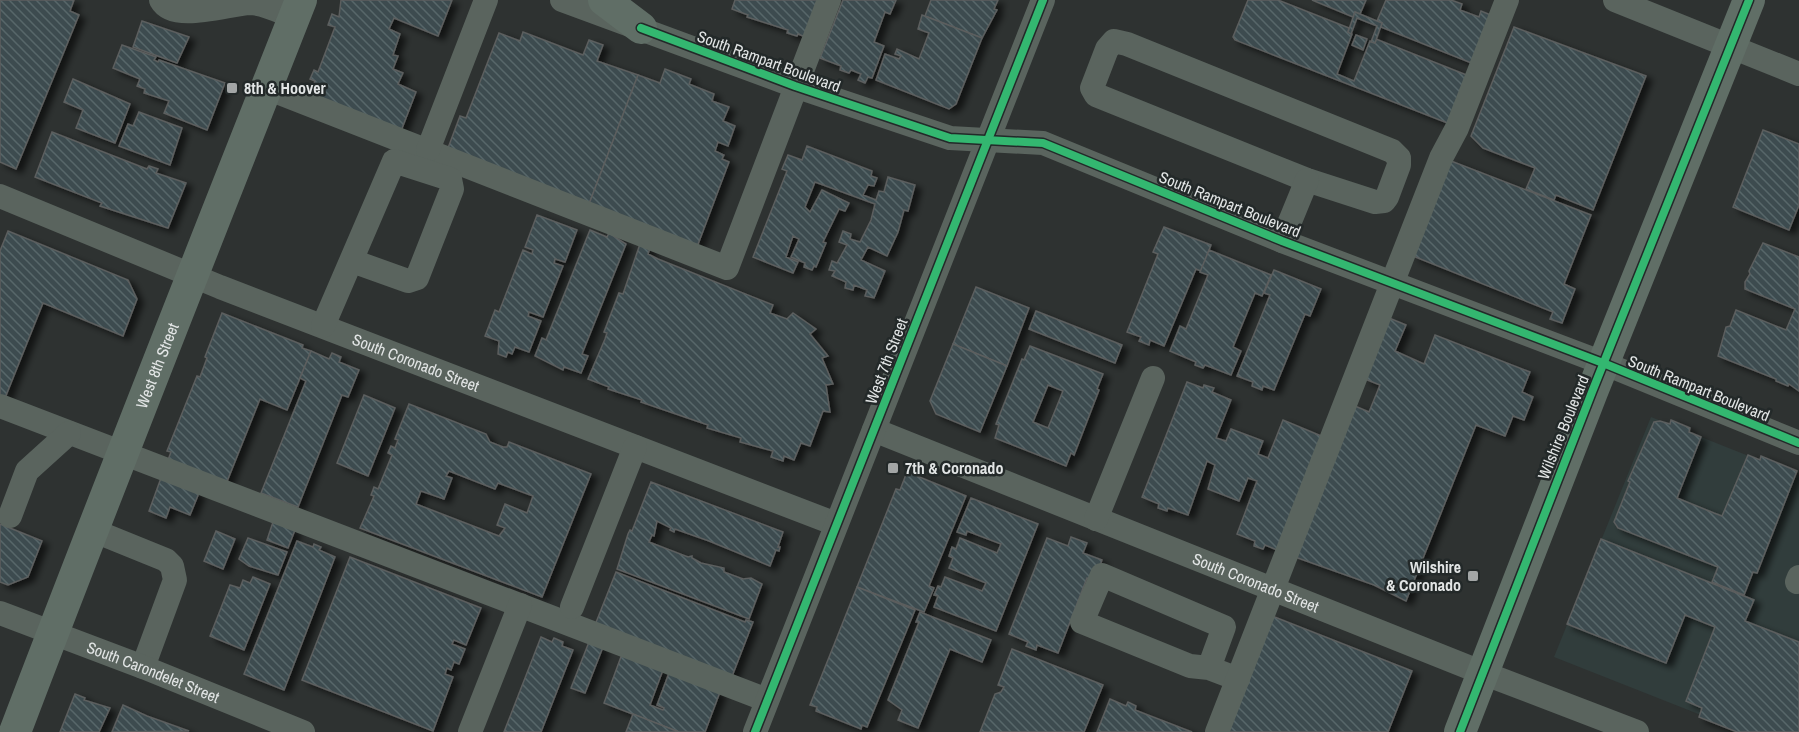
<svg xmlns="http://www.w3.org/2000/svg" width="1799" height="732" font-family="'Archivo Narrow',sans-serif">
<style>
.built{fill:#313d3c}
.building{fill:url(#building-back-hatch);stroke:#5c5e5e;stroke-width:1.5;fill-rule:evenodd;filter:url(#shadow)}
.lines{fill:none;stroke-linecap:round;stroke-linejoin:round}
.minor{stroke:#5a645e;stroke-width:24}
.major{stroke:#606e66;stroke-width:32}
.cycleway-casing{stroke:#232929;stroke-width:11}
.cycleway{stroke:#33b770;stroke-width:8}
.poi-dot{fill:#a3a6a6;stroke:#232929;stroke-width:2}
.labels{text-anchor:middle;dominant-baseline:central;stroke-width:5;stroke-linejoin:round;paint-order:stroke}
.street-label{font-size:16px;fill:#e2e5e5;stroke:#232929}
.poi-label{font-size:16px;font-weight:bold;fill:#e2e5e5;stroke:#232929;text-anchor:start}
</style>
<defs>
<pattern id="building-back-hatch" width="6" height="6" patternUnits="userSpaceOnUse" patternTransform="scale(1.5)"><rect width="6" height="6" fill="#3c4c50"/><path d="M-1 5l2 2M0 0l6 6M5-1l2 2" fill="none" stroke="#586669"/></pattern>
<filter id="shadow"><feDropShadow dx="6" dy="4" stdDeviation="3" flood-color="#0009"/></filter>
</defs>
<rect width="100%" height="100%" fill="#2e3231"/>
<polygon class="built" points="1651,417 1799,476 1799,732 1744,732 1554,657"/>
<g class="building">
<polygon points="0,0 74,0 70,11 79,15 16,169 0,162"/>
<polygon points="341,0 452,0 438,36 394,18 389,29 400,34 393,55 398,56 393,69 403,73 398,84 416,92 401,131 309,95 315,81 310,79 314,70 318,72 335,27 328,25 332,14 339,17"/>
<polygon points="735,0 823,0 808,38 798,34 797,36 787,33 788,30 747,17 748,15 732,9"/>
<polygon points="843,0 896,0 890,14 885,12 874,42 884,46 872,78 868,77 865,83 858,80 861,74 851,70 849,73 840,70 841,66 820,58"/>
<polygon points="931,0 998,0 994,9 997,10 982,38 925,16"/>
<polygon points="1248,0 1278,0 1349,28 1348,32 1352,34 1337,74 1354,81 1370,41 1375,43 1376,39 1469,76 1450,124 1235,40 1233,37"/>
<polygon points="1312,0 1366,0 1360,14 1355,12 1353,17"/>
<polygon points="1386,0 1451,0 1462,4 1460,10 1479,17 1481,11 1493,16 1474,64 1381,27 1382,23 1377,21"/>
<polygon points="1355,12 1382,23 1375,43 1371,42 1377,26 1357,18 1351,34 1348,32"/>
<polygon points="922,15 982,38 956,104 949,109 876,80 885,54 899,59 901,56 895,54 897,49 919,59 929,33 918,29"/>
<polygon points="142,21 189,37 177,63 133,47"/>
<polygon points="1514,27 1646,76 1593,210 1556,195 1554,200 1526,189 1535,168 1483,148 1471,136"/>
<polygon points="523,32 583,55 589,40 603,45 597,61 638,75 589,204 448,148 460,116 466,118 499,33 520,41"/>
<polygon points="1356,35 1367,39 1363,50 1352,45"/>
<polygon points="122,45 156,57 154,60 158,62 159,60 225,83 207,130 164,113 169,101 144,93 145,89 137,86 140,79 113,68"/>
<polygon points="665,69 691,79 689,84 714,94 712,101 729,107 723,121 735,126 728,146 718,142 715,151 724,155 722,159 729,162 697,247 589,204 638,75 660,83"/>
<polygon points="73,79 130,104 115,143 76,128 83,110 64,102"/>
<polygon points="139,112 182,128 170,165 119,146 128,124 133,126"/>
<polygon points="1763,130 1799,144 1799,205 1789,230 1733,207"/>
<polygon points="52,132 147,169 149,166 158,169 156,173 186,183 168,228 100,206 102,203 35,177"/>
<polygon points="807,146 872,171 871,176 877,178 874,186 868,185 863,195 876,200 879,191 884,192 888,177 915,185 908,211 904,210 898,232 887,256 868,247 861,260 885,271 874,298 865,296 867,290 854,285 853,290 845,288 846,282 832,276 835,271 829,270 832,261 837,263 847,245 839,242 843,231 851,234 850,239 860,242 871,220 875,204 815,182 805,207 810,212 822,190 849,203 845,211 839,209 823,242 826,243 816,267 814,266 812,270 804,267 805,263 791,257 799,239 793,236 786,257 798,262 793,273 753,257 787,171 782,169 788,155 802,160"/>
<polygon points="1451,161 1591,215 1564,284 1575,289 1562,323 1550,319 1553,312 1413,256"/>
<polygon points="537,215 577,230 565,262 555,259 554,263 563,266 543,317 529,312 528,316 541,321 529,352 515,347 512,354 508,352 506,357 498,354 499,341 485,336 495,310 499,312 523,250 532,254 533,250 525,247"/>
<polygon points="1164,227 1211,245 1201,271 1196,269 1164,346 1150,340 1149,345 1139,341 1141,337 1127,332 1158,254 1153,252"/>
<polygon points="590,230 607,237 609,233 626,244 582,354 588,356 581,373 564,367 563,370 535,356 542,338 546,340"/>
<polygon points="8,231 128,280 137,299 123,336 43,303 5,398 0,396 0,251"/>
<polygon points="1763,243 1799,257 1799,391 1789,384 1788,386 1776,381 1776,379 1718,356 1726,327 1730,326 1736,310 1786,330 1795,309 1745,289 1745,282 1750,274 1749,271"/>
<polygon points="640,244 650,248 648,254 658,259 773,305 770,313 787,319 793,313 816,329 810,334 828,356 822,358 833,384 826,385 830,412 823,411 810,446 801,443 794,460 784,456 783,461 771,457 773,451 740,442 741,438 707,428 708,425 641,402 642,400 608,389 609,387 588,379 605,339 607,333 604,332 619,293 623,294"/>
<polygon points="1209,250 1271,275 1262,296 1255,293 1233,347 1241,351 1231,375 1205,365 1203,368 1195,365 1196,362 1170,351 1180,326 1186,329 1208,275 1200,272"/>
<polygon points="1274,270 1321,289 1310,316 1305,314 1274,390 1263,386 1262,390 1252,386 1253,382 1237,376 1270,295 1264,293"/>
<polygon points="976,287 1029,308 1007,366 953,344"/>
<polygon points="1036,311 1122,345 1115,363 1029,329"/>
<polygon points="222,313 303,345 302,348 311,351 287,410 260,399 226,484 168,460 171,452 167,451 197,376 200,377 207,358 205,357"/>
<polygon points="1389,318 1406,325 1395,351 1424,364 1435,335 1530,372 1522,392 1533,397 1524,420 1513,416 1505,436 1476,425 1406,601 1374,585 1295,557 1355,406 1369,412 1380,385 1365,379"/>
<polygon points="953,344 1007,366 980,432 936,414 930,401"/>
<path d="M1030 346 1103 374 1097 389 1099 390 1074 455 1071 453 1066 466 995 438 999 425 996 424 1022 359 1024 360ZM1048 385 1063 391 1048 428 1033 422Z"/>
<polygon points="311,351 329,359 332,353 341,357 339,362 359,370 348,397 342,395 298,507 261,493 306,381 300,378"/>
<polygon points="1187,382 1203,388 1204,385 1214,388 1212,392 1231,400 1216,438 1226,441 1231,429 1263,441 1258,454 1268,458 1283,420 1326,438 1282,552 1265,545 1263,549 1254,546 1255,541 1237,534 1257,481 1248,478 1239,501 1208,489 1215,465 1207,461 1188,515 1168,508 1167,511 1158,508 1159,504 1142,497"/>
<polygon points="364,395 395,408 368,476 337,463"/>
<path d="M409 404 486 434 490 442 503 447H507L509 442 591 474 542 597 360 528 374 496 371 495 374 487 378 489 392 455 388 453 391 446 395 448 398 440 395 439ZM449 471 495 489 498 483 533 496 527 513 505 504 497 525 505 528 499 536 416 504 421 491 444 499 452 478 446 476Z"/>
<polygon points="1671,420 1690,428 1689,432 1701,437 1677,498 1714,513 1722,516 1748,455 1760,460 1761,456 1797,471 1757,573 1753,572 1744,595 1712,582 1718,567 1618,528 1614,522 1630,482 1628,481 1654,422 1660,421 1670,424"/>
<polygon points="907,472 966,496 929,586 934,588 924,612 857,587 896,489 900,490"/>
<polygon points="161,478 199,493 190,515 170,507 166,518 149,511"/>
<polygon points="651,482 783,532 778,547 780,547 779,551 776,550 770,566 709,541 675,529 674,532 670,530 671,528 657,521 654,536 652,535 649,542 688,557 692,556 692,558 701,563 724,568 724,572 743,579 751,578 762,584 749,619 617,569 628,534 630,530 632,531"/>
<polygon points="971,498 1038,524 996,631 934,607 938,596 934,595 938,586 941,587 945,577 982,591 986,583 949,568 953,558 949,556 952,547 956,549 960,538 997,553 1001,544 967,531 966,535 957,532"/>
<polygon points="273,522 295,530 288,548 267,540"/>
<polygon points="0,524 42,541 28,577 8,585 0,582"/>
<polygon points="216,531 235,539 223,569 204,561"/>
<polygon points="1071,537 1087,543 1083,553 1102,560 1094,581 1087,578 1058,653 1037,645 1036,650 1026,646 1028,642 1009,634 1047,538 1068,546"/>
<polygon points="248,538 287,552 278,575 249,566 239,559"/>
<polygon points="1601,539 1754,600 1745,621 1799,642 1799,732 1737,732 1699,717 1702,708 1686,701 1715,627 1685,615 1666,663 1567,624"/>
<polygon points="297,541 313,547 314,544 321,547 319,550 335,557 284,690 244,674"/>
<polygon points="350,557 481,608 466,645 454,640 452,644 465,649 459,664 454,662 451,670 447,668 445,674 453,677 433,731 302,680"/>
<polygon points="616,572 745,622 746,620 753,622 731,679 595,625"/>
<polygon points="253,577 270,584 244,650 210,636 230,585 240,588 243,580 250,583"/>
<polygon points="857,587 915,610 867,727 862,725 861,729 816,711 817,707 810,705"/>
<polygon points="920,612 991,640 982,662 950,649 918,728 898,720 902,710 888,700 919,622 916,622"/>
<polygon points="1272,616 1412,671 1388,732 1226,732"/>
<polygon points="541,637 552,642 554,638 563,642 562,646 573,650 541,732 504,732"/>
<polygon points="589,642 603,647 585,693 571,688"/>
<polygon points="1012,649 1103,685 1084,732 980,732 995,694 1001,692 1004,687 998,685"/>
<polygon points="622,654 663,670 650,705 663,710 664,708 657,705 669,673 720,692 705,732 679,732 604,703"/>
<polygon points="75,694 85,698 84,700 110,708 99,732 60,732"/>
<polygon points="1110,699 1126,706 1128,702 1136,706 1135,710 1192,732 1097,732"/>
<polygon points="123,705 147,716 189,731 112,732"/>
<polygon points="633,714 679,732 626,732"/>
</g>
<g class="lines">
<g class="minor">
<path d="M161 0C174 23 227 4 250 3 264 3 281 12 294 17"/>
<polyline points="562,0 795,86 950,138 1043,143 1282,241 1603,363 1799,443"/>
<polyline points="1615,0 1799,74"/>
<polygon points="1114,41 1127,44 1392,151 1399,158 1399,165 1387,197 1384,201 1375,202 1307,180 1096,95 1092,88 1107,49"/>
<polyline points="267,88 727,268 829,0"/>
<polyline points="428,150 486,0"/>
<path id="s1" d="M0 196 220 287 836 524"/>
<polyline points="1282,241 1307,180"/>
<polyline points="323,326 394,161 450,179 452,189 417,278 408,281 352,261"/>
<polyline points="0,406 767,700"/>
<path id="s2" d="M874 430 1483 673 1637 732"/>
<polyline points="10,516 27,471 69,433"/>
<polyline points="1096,519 1153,378"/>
<polyline points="92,530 166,560 172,566 175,580 143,667"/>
<polyline points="1797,582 1799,577"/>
<polyline points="572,607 635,447"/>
<path id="s3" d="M0 613 143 667 303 732"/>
<polyline points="1209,668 1224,627 1102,575 1082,622 1190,666 1209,668 1238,679"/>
<polyline points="470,732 520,605"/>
<polyline points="755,732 1043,0"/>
<polyline points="1217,732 1441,158 1457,128 1507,0"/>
</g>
<g class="major">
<polyline points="604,0 641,28"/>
<path id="s4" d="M15 732C108 487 205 244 301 0"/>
<polyline points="1460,732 1592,392 1749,0"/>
</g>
<g class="cycleway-casing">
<g id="cycleway">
<polyline points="641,28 795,86 950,138 1043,143 1282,241 1603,363 1799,443"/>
<polyline points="755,732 1043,0"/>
<polyline points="1460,732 1592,392 1749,0"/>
</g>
</g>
<use href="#cycleway" class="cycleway"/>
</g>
<g class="poi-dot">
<rect x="226" y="82" width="12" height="12" rx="3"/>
<rect x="887" y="462" width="12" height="12" rx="3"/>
<rect x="1467" y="570" width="12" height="12" rx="3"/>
</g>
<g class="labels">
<g class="street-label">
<text transform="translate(769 61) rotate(20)">South Rampart Boulevard</text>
<text transform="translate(1230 204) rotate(22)">South Rampart Boulevard</text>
<text transform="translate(886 361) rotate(-69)">West 7th Street</text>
<text stroke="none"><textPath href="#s1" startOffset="448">South Coronado Street</textPath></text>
<text stroke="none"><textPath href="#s4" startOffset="393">West 8th Street</textPath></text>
<text transform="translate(1699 388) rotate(22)">South Rampart Boulevard</text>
<text transform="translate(1563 427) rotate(-68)">Wilshire Boulevard</text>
<text stroke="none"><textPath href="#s2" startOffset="411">South Coronado Street</textPath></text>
<text stroke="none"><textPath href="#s3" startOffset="164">South Carondelet Street</textPath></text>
</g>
<g class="poi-label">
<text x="244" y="88">8th &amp; Hoover</text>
<text x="905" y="468">7th &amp; Coronado</text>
<text x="1461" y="567" text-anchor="end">Wilshire<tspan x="1461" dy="18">&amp; Coronado</tspan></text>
</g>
</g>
</svg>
